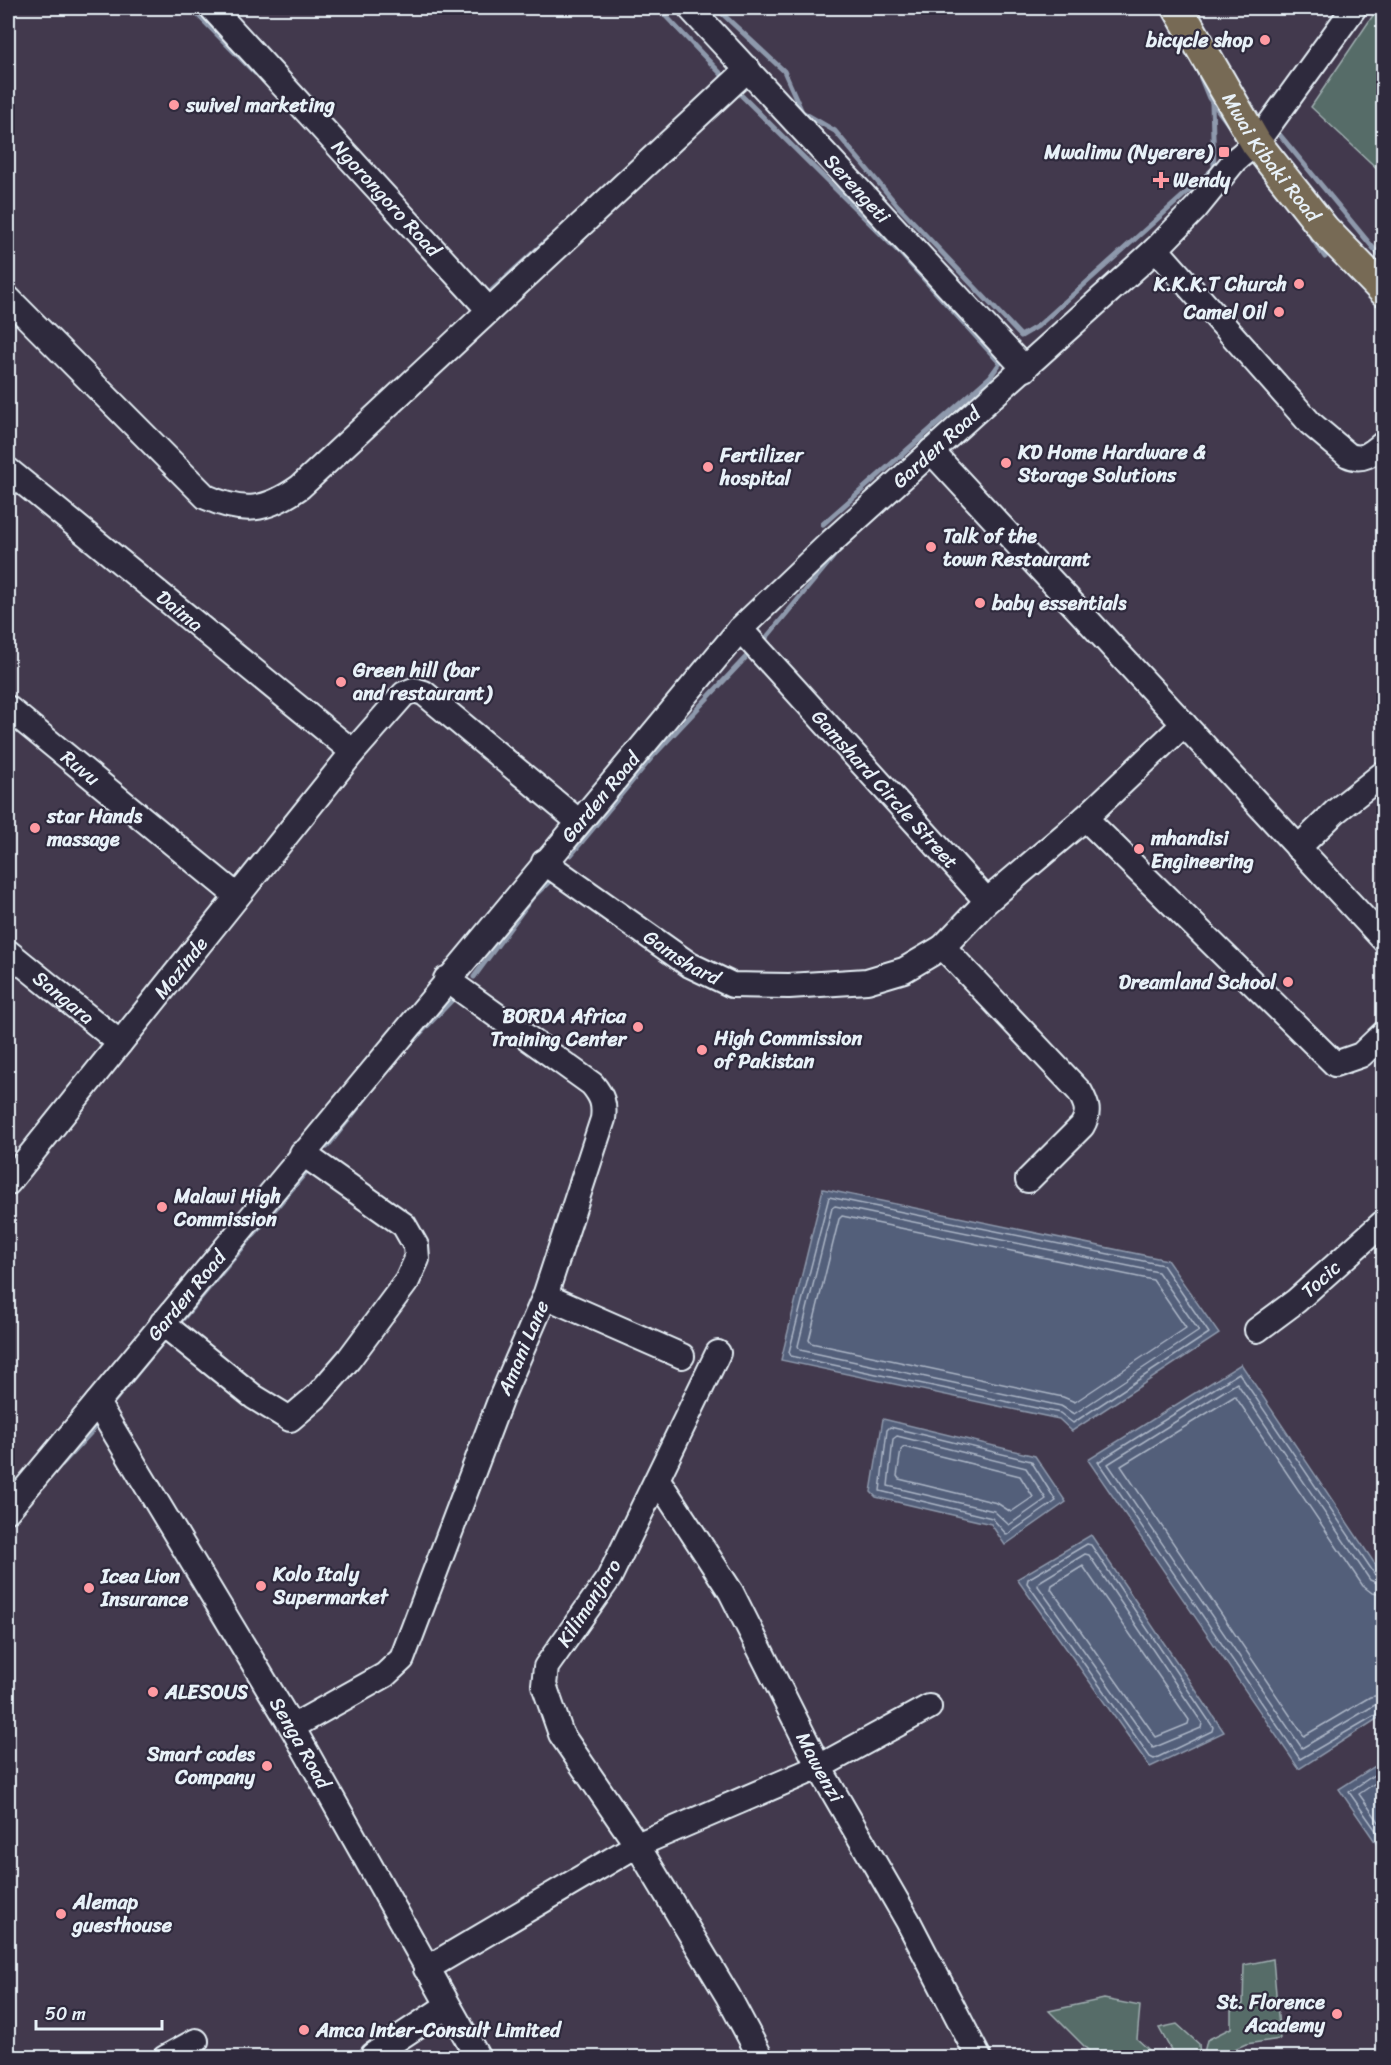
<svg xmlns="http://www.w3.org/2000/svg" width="1391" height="2065" font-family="Sriracha,sans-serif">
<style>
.green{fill:#566c68;stroke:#9faeb0;stroke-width:1.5}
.water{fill:#525e7a;stroke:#8e99ac;stroke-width:1.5}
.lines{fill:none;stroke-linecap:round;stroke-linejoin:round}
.shore{stroke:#acb6c6;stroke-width:1.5}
.stream{stroke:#8e99ac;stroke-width:5}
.minor-casing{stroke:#e8f1f8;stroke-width:28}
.major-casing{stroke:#e8f1f8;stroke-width:34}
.minor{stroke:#2f2a3d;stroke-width:24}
.major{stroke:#776a54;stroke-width:30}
.poi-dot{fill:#ff9aa2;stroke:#2f2a3d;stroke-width:2}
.labels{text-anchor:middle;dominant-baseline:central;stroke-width:4.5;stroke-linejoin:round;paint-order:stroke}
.poi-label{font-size:20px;font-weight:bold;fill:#e8f1f8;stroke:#2f2a3d;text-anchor:start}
.street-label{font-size:20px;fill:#e8f1f8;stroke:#2f2a3d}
</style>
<rect width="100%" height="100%" fill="#42394d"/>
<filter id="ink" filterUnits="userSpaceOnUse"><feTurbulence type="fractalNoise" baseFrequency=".0167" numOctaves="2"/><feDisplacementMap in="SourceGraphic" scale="12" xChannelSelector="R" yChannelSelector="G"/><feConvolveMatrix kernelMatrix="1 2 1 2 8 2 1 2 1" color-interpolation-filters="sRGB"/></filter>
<g filter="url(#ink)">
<g class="green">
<polygon points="1378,8 1384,8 1383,174 1311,107"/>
<polygon points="1273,1959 1280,2039 1246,2044 1230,2051 1230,2057 1203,2057 1207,2040 1231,2028 1231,2011 1243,2004 1244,1965"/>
<polygon points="1104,1999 1140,2006 1137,2039 1157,2057 1095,2057 1049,2011"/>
<polygon points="1177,2024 1199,2044 1200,2057 1175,2057 1159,2028"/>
</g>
<g class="water">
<polygon points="823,1189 1167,1260 1219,1334 1072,1431 1059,1419 781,1360"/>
<polygon points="1241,1364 1383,1576 1383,1715 1299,1769 1088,1460"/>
<polygon points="883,1419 1035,1456 1066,1502 1005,1545 991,1524 876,1497 871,1492"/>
<polygon points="1091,1535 1224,1732 1150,1767 1017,1579"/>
<polygon points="1383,1761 1383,1853 1339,1789"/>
</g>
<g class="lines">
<g class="shore">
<polygon points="829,1197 1163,1265 1209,1333 1073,1423 1060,1413 791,1356 789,1352"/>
<polygon points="835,1206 1158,1272 1199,1331 1074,1414 1061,1406 800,1350 798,1346 832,1208"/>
<polygon points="842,1216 1153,1280 1186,1328 1075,1402 1063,1397 811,1343 809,1340 839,1219"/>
<polygon points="890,1427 1031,1461 1056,1501 1007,1535 992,1518 880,1491 887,1430"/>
<polygon points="897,1436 1026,1468 1046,1499 1009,1525 994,1511 888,1486 893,1439"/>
<polygon points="904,1447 1020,1476 1033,1497 1011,1512 997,1503 899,1479 897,1476 901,1450"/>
<polygon points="1087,1544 1091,1545 1213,1727 1212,1731 1154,1759 1150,1757 1027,1583 1028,1579"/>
<polygon points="1085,1554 1089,1555 1202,1723 1201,1728 1153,1748 1038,1586 1039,1582"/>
<polygon points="1083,1566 1189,1720 1188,1724 1156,1737 1051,1589 1052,1585"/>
<polyline points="1384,1579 1376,1576 1239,1373 1098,1462 1300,1759 1384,1710"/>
<polyline points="1384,1586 1370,1580 1237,1383 1108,1464 1302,1748 1375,1705 1384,1703"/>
<polyline points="1384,1595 1372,1593 1363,1586 1235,1396 1121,1466 1304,1736 1370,1697 1384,1694"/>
<polyline points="1384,1768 1349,1792 1384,1842"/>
<polyline points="1384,1777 1359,1794 1384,1829"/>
</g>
<g class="stream">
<polyline points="191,8 255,73"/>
<polyline points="658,8 727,80"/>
<polyline points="716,8 784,71 802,112 835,131 898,206 1021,336 1038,326 1214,168 1212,103"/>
<polyline points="1161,8 1167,16"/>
<polyline points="1198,71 1209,98 1229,125"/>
<polyline points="742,96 903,256 1000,363 990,377 823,524"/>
<polyline points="1280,135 1384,261"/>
<polyline points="1307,231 1325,257"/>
<polyline points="492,290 547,240"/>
<polyline points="766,638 840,549"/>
<polyline points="571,855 653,756 748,655"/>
<polyline points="474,977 532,898 552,879"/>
<polyline points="409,1045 453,999"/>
<polyline points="327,1147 376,1085"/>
<polyline points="182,1320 307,1171"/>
<polyline points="111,1405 167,1337"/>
<polyline points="62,1464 94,1429"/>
<polyline points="8,1526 16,1516"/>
</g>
<g class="minor-casing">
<g id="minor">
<path id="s1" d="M212 8 489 310"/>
<path id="s2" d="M690 8 1025 369"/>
<path d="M1156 249 1310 423 1348 455C1363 462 1372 453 1384 443"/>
<path d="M8 298 206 497C244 514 266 511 300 487L748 69"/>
<polyline points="931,451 1384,940"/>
<path id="s3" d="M8 470 353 752"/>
<path id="s4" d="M740 629 987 901"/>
<path id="s5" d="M8 708 237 896"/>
<polyline points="1085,818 1335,1064 1361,1055 1384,1033"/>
<polyline points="1298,848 1336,811 1384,773"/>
<path id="s6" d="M544 862 690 965 732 985 789 986 867 981 904 970 943 947 987 901 1085 818 1184 724"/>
<path d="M943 947 1080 1092C1087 1105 1090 1112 1082 1126L1028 1180"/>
<path id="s7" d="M8 952 120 1043"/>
<path id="s8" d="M8 1183 353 752 404 694 414 690 424 693 578 821"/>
<polyline points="545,1296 682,1356"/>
<polyline points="162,1323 254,1397 290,1419 317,1396 349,1359 407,1281 417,1259 416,1246 404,1225 302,1153"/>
<path id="s9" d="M1257 1330 1296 1301 1384 1222"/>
<polyline points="718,1353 609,1578 546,1667 544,1685 561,1734 637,1845 728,1996 761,2058"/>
<path id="s10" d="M97 1403 292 1727 478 2058"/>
<path id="s11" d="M658 1480 731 1592 819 1767 908 1921 979 2058"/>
<path id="s12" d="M8 1510 740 629 830 543 1156 249 1196 208 1235 160 1256 143 1354 8"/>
<path id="s13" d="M292 1727 385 1675 402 1659 501 1398 545 1296 603 1119C605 1104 602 1096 592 1084L446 979"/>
<polyline points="426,1969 637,1845 819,1767 929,1707"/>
<polyline points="373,2055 447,2006"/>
<polyline points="165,2058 196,2041"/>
</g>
</g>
<g class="major-casing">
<g id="major">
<path id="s14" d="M1178 8 1256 143 1324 229 1384 291"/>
</g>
</g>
<use href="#minor" class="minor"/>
<use href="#major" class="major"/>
</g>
</g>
<g class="poi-dot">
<circle cx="1265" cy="40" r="6"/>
<circle cx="174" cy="105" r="6"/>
<rect x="1218" y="146" width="12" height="12" rx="3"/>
<path d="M1158 171h6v6h6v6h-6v6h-6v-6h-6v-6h6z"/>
<circle cx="1299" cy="284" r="6"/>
<circle cx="1279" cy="312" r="6"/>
<circle cx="1006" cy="463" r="6"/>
<circle cx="708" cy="467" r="6"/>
<circle cx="931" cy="547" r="6"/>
<circle cx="980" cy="603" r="6"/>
<circle cx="341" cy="682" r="6"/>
<circle cx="35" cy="828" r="6"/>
<circle cx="1139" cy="849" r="6"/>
<circle cx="1288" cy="982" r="6"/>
<circle cx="638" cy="1027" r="6"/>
<circle cx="702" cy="1050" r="6"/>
<circle cx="162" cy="1207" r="6"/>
<circle cx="261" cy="1586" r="6"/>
<circle cx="89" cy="1588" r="6"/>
<circle cx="153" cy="1692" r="6"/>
<circle cx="267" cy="1766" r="6"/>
<circle cx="61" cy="1914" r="6"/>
<circle cx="1337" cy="2014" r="6"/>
<circle cx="304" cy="2030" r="6"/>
</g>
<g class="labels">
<g class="poi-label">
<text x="1253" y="40" text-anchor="end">bicycle shop</text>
<text x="186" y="105">swivel marketing</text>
<text x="1212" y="152" text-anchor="end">Mwalimu (Nyerere)</text>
<text x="1173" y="180">Wendy</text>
<text x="1287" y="284" text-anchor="end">K.K.K.T Church</text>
<text x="1267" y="312" text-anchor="end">Camel Oil</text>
<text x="1018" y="452">KD Home Hardware &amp;<tspan x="1018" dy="23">Storage Solutions</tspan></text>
<text x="720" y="455">Fertilizer<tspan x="720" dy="23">hospital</tspan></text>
<text x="943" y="536">Talk of the<tspan x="943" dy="23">town Restaurant</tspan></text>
<text x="992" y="603">baby essentials</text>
<text x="353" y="670">Green hill (bar<tspan x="353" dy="23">and restaurant)</tspan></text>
<text x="47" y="816">star Hands<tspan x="47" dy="23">massage</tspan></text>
<text x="1151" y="838">mhandisi<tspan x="1151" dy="23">Engineering</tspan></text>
<text x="1276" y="982" text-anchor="end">Dreamland School</text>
<text x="626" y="1016" text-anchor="end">BORDA Africa<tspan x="626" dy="23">Training Center</tspan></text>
<text x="714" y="1038">High Commission<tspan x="714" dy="23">of Pakistan</tspan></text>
<text x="174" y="1196">Malawi High<tspan x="174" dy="23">Commission</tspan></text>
<text x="273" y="1574">Kolo Italy<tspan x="273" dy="23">Supermarket</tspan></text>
<text x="101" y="1576">Icea Lion<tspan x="101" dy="23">Insurance</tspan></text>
<text x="165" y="1692">ALESOUS</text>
<text x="255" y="1754" text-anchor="end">Smart codes<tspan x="255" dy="23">Company</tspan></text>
<text x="73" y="1902">Alemap<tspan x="73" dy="23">guesthouse</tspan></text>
<text x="1325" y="2002" text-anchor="end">St. Florence<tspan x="1325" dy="23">Academy</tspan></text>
<text x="316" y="2030">Amca Inter-Consult Limited</text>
</g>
<g class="street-label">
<text stroke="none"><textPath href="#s14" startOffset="176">Mwai Kibaki Road</textPath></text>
<text stroke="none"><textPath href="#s2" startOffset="246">Serengeti</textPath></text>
<text stroke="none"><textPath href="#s1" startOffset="258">Ngorongoro Road</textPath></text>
<text stroke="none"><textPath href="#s12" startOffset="1413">Garden Road</textPath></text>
<text stroke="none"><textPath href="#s3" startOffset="222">Daima</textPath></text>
<text stroke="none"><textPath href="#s5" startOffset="94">Ruvu</textPath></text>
<text stroke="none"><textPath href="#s4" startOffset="216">Gamshard Circle Street</textPath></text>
<text stroke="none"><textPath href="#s12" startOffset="927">Garden Road</textPath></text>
<text stroke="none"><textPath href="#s6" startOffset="168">Gamshard</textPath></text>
<text stroke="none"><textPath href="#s8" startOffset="276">Mazinde</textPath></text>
<text stroke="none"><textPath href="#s7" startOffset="72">Sangara</textPath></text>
<text stroke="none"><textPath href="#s9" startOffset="82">Tocic</textPath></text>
<text stroke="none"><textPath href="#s12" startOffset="279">Garden Road</textPath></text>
<text stroke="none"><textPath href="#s13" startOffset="464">Amani Lane</textPath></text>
<text transform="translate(589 1603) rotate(-57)">Kilimanjaro</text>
<text stroke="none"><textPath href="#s10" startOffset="396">Senga Road</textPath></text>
<text stroke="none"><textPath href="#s11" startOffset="330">Mawenzi</textPath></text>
</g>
</g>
<rect width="1391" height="2065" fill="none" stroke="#2f2a3d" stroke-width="30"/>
<rect x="15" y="15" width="1361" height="2035" fill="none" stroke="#e8f1f8" stroke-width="2" filter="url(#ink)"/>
<path d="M36 2020v9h126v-9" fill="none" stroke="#e8f1f8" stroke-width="3"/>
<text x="45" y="2020" font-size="18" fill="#e8f1f8" stroke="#2f2a3d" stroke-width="4.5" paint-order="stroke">50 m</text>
</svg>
